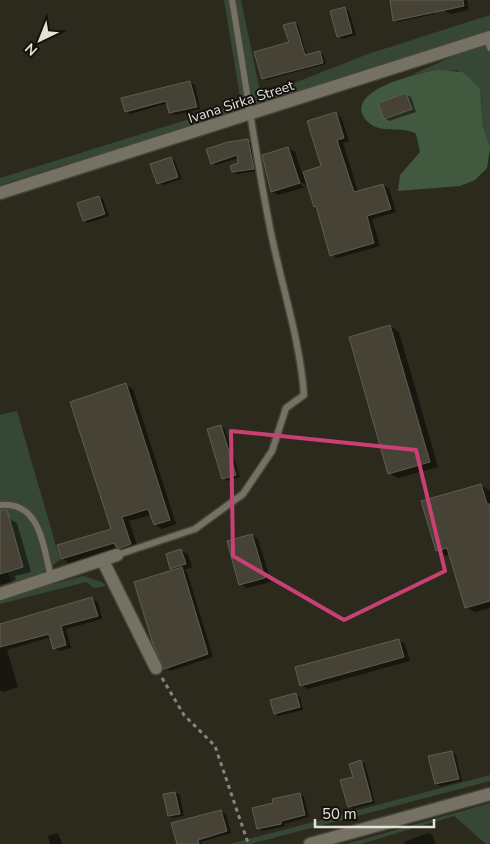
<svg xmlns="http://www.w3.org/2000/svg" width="490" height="844" font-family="'Nunito Sans',sans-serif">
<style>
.green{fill:#364835}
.forest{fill:#40593f}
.shadow{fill:#0007}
.building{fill:#464336;stroke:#615e50}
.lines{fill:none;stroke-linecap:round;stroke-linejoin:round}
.service-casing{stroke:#47443a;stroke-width:9}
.minor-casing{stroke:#47443a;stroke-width:15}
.path{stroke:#868579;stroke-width:3;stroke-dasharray:4 4;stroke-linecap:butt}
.service{stroke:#757264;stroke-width:6}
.minor{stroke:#757264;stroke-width:12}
.marked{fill:none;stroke:#c94174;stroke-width:4;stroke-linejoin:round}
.labels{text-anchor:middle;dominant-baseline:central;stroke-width:4;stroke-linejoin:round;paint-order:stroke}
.street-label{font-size:14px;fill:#e4e3da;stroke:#13120d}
</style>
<rect width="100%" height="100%" fill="#2c2a1d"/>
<g class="green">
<polygon points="224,0 241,0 261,96 368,54 490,15 490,31 0,185 0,178 241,103"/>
<polygon points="490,43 490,150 483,126 481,94 474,82 457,70 413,74 463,52"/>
<polygon points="17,411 60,560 38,575 13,583 7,572 23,567 9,517 0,519 0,415"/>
<polygon points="83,576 102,582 106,586 94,588 86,582 0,604 0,598"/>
<polygon points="490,775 490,781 250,844 230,844"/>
<polygon points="490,803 490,844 486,844 454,816 361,844 346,844"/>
</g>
<path class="forest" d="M439 70 462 72 470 78 480 89 483 126 490 148 487 168 475 180 460 186 398 191 400 175 420 152 416 134C403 125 381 135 368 122 338 91 421 72 439 70Z"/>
<g class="shadow">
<polygon points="398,0 432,0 435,14 397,22 394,20"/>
<polygon points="444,0 467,0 469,10 451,14 446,12"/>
<polygon points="344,8 349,11 356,35 343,39 338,36"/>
<polygon points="295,23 298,25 307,56 320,52 323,54 326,64 266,80 263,78 290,43"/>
<polygon points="190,82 195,85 200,109 175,115 170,113 168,103 130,114 126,111"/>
<polygon points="406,95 411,97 416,112 389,121 385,118"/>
<polygon points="335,113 341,117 349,141 343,143 358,192 383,185 389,188 396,212 372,219 380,246 337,258 332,255 317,208 308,186 295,179 294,181 305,187 279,195 272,192 263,156 288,148 295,152 302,173 323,167"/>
<polygon points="248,141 252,143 258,171 237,174 233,171 239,164 239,158 216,165 212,163"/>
<polygon points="171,158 175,161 182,179 163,185 158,183"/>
<polygon points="99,197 103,199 109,216 88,223 84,220"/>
<polygon points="390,326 399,332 438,467 398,478 389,473"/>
<polygon points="126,385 133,389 176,524 162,529 155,525 151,515 129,521 138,548 124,551 119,548 69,563 62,558 112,530"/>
<polygon points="221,426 225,429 240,477 227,481 223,478"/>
<polygon points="481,485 490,491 490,608 475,612 466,607 450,554 446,556 437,550"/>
<polygon points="8,518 17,523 31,572 15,576 16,580 0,585 0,520"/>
<polygon points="252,535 258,539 271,582 247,588 240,584"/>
<polygon points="181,551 188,554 192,567 184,570 187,572 213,657 170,671 165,668 176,571 171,568"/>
<polygon points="92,599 98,602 102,619 66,629 71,648 60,651 54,648 51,637 7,650 18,687 3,692 0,690 0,626"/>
<polygon points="398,640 405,644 410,661 308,689 301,685"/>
<polygon points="296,694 300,697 303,710 279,716 275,714"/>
<polygon points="452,752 456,755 462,781 441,786 436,784"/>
<polygon points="361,762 365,764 375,803 353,809 349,806 354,777"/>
<polygon points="175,793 180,795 184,816 173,818 169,816"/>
<polygon points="300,794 304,797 309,817 284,824 285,826 263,831 258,829 275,804"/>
<polygon points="221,811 226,814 231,833 201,842 202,844 178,844"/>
<polygon points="58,833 62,844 50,844 48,836"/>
<polygon points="428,833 432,835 436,844 405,844 404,842"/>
</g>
<g class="building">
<polygon points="390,0 463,0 464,6 393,21"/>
<polygon points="345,7 352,33 337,37 330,11"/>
<polygon points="295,22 305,55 320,51 323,63 262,79 254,52 289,42 283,25"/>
<polygon points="190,81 197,107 169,113 166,101 125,112 121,98"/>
<polygon points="406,93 412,109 384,119 378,103"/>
<polygon points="336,112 344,138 337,140 354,192 383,184 391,209 367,216 374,243 330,256 316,206 314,207 303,172 321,166 307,121"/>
<polygon points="248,139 254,169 232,172 230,166 238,163 237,155 211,164 206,149 228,142"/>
<polygon points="288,147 300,183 271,192 262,155"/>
<polygon points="171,157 178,177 157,184 150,164"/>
<polygon points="99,196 105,214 83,221 77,203"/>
<polygon points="390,325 430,462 388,474 349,337"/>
<polygon points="126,383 170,520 154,525 148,509 122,517 131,544 120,548 116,547 114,543 61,559 57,545 111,529 70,402"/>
<polygon points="221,425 236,475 222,479 207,429"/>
<polygon points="481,484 487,504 490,504 490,601 465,608 447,548 436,551 421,501"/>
<polygon points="0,510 7,510 23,567 0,574"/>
<polygon points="252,534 265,578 239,585 227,541"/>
<polygon points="181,549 186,564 170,569 166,554"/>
<polygon points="182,567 208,654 164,669 153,644 134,582"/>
<polygon points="92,597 98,616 61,626 66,645 53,649 49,634 0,647 0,624"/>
<polygon points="399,639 404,657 300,686 295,667"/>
<polygon points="296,693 300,707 274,714 270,700"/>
<polygon points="452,751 459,779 435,784 428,756"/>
<polygon points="361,760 372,801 348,807 340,780 353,777 349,764"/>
<polygon points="175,792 180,814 168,816 163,794"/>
<polygon points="300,793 305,815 281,821 281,824 257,829 252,808 273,803 272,799"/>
<polygon points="221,810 227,831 198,840 199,844 177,844 171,823"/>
</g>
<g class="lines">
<g class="service-casing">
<g id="service">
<polyline points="487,38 490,48"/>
<path d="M0 505C41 501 43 547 51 577"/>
<path d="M117 555 195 529 243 494 272 451 286 408 304 395C300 339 281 284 270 228 255 153 245 76 232 0"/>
</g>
</g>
<g class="minor-casing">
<g id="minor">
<polyline points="0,193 490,37"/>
<polyline points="103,561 156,668"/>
<polyline points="0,594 117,555"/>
<polyline points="310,844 490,794"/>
</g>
</g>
<polyline class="path" points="162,678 184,715 215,746 247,840 250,844"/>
<use href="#service" class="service"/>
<use href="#minor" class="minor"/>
</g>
<path class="marked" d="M231 431 416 450 445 571 344 620 233 556Z"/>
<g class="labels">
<g class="street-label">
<text transform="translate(241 102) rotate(-18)">Ivana Sirka Street</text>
</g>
</g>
<g transform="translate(40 40) rotate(223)" stroke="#13120d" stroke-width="4" paint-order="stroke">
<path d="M0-4L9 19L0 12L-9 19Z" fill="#e4e3da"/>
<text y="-8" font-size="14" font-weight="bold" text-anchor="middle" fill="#e4e3da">N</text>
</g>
<path d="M315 819v8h119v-8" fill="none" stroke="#e4e3da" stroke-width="2.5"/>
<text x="322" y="819" font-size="15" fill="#e4e3da" stroke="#13120d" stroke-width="4" paint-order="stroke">50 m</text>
</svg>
